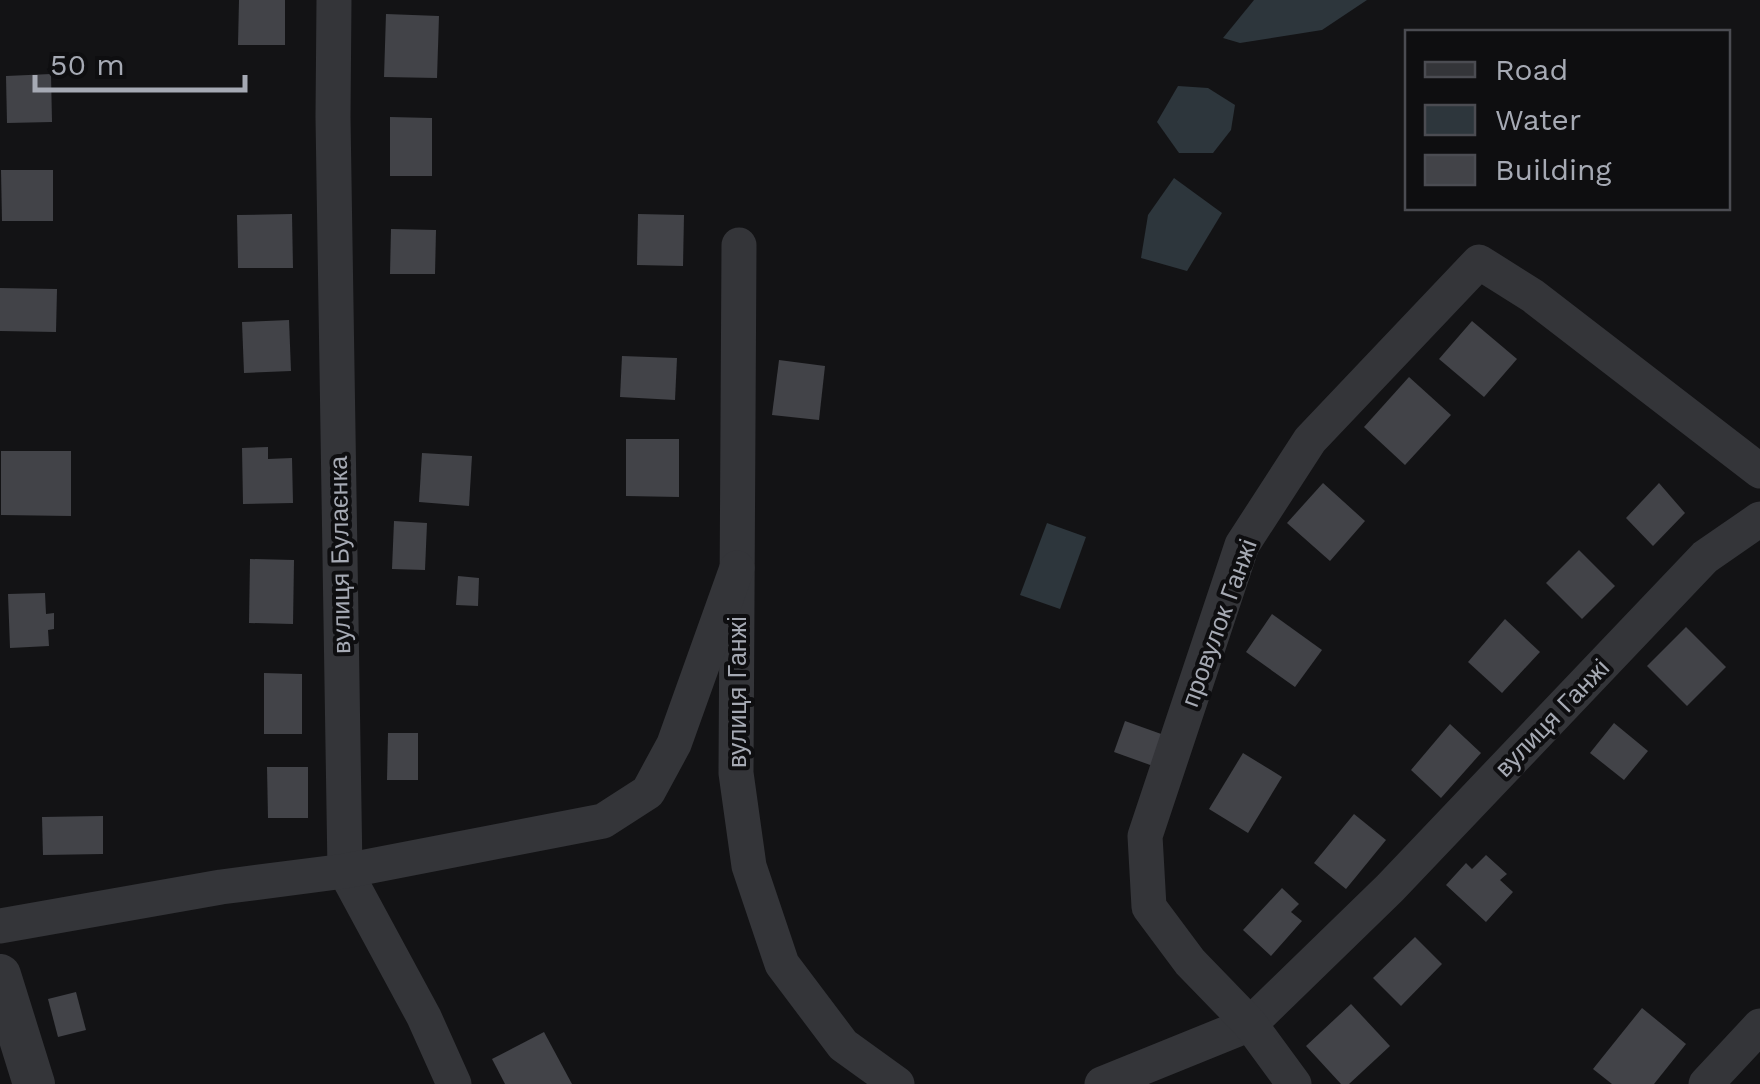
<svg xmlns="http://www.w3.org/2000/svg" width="1760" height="1084" font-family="'Work Sans',sans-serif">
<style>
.water{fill:#2d363c}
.building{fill:#424348}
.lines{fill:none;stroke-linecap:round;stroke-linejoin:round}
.minor{stroke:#343539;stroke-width:35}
.tertiary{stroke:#343539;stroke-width:42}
.labels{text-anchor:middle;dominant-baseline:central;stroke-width:8;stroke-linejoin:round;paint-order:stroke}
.street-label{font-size:25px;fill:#a6aab4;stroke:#0e0e10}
</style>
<rect width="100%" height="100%" fill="#131315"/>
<g class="water">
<polygon points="1254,0 1367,0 1322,30 1240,43 1223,38"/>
<polygon points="1178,86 1208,88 1235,105 1231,130 1213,153 1179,153 1157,122"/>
<polygon points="1174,178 1222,213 1187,271 1141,258 1148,215"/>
<polygon points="1047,523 1086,537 1060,609 1020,595"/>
</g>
<g class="building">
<polygon points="239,0 285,0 285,45 238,45"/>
<polygon points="386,14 439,16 437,78 384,77"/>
<polygon points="51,74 52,122 7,123 6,76"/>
<polygon points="390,117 432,118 432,176 390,176"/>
<polygon points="1,170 53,170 53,221 2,221"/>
<polygon points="292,214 293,268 238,268 237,215"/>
<polygon points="638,214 684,215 683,266 637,265"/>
<polygon points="391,229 436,230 435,274 390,274"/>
<polygon points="0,288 57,289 56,332 0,331"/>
<polygon points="289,320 291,371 244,373 242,322"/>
<polygon points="1472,321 1517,359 1484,397 1439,359"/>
<polygon points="622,356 677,358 675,400 620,397"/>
<polygon points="779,360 825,366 819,420 772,415"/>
<polygon points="1409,377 1451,415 1405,465 1364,427"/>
<polygon points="626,439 679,439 679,497 626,496"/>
<polygon points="268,447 268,459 292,458 293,503 243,504 242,448"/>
<polygon points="1,451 71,451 71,516 1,515"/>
<polygon points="422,453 472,456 469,506 419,502"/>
<polygon points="1323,483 1365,521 1330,561 1287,523"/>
<polygon points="1659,483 1685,513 1653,546 1626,518"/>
<polygon points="394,521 427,523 425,570 392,569"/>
<polygon points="1579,550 1615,586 1582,619 1546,583"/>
<polygon points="250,559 294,560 293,624 249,623"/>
<polygon points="458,576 479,578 478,606 456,605"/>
<polygon points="45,593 46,614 54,613 54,629 48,630 49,646 10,648 8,594"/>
<polygon points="1272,614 1322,650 1295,687 1246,652"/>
<polygon points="1505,619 1540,652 1502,693 1468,662"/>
<polygon points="1686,627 1726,667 1687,706 1647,666"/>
<polygon points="264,673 302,674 302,734 264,734"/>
<polygon points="1125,721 1164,735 1153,766 1114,752"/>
<polygon points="1614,723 1648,751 1624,780 1590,753"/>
<polygon points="1450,724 1481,753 1441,798 1411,770"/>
<polygon points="388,733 418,733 418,780 387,780"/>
<polygon points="1243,753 1282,777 1248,833 1209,809"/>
<polygon points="267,767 308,767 308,818 268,818"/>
<polygon points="1354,814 1386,840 1346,889 1314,863"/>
<polygon points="103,816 103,854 43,855 42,817"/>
<polygon points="1486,855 1507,874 1500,880 1513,892 1486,922 1446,885 1466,863 1472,869"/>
<polygon points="1282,888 1299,904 1291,912 1302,921 1271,956 1243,930"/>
<polygon points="1415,937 1442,964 1401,1006 1373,978"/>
<polygon points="76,992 86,1030 58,1037 48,999"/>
<polygon points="1351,1004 1390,1046 1349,1084 1341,1084 1306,1046"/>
<polygon points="1642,1008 1686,1044 1654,1084 1612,1084 1593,1069"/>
<polygon points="544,1032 572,1084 505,1084 492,1059"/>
</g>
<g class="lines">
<g class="minor">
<polyline points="334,0 333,117 345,871 424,1017 454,1084"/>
<polyline points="739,245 736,773 749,866 782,964 843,1045 897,1084"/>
<polyline points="0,926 221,887 345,871 603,821 648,792 674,744 737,568"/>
<polyline points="1102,1084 1250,1024 1390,888 1705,557 1760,519"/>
<polyline points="1294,1084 1250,1024 1190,962 1149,907 1145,836 1242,545 1310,440 1479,262 1533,296 1760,471"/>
<polyline points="1706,1084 1760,1026"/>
</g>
<polyline class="tertiary" points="0,975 34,1084"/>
</g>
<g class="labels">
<g class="street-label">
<text transform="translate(340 555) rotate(-91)">вулиця Булаєнка</text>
<text transform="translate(1219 623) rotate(-70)">провулок Ганжі</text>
<text transform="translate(737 692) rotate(-90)">вулиця Ганжі</text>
<text transform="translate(1552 718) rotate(-46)">вулиця Ганжі</text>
</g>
</g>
<rect x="1405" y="30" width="325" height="180" fill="#0e0e10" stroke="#4b4c52" stroke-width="2.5"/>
<rect x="1425" y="62" width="50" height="15" fill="#343539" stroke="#4b4c52" stroke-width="2.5"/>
<text x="1495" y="80" font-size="30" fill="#a6aab4">Road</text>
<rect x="1425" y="105" width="50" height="30" fill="#2d363c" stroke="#4b4c52" stroke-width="2.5"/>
<text x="1495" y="130" font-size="30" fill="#a6aab4">Water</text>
<rect x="1425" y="155" width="50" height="30" fill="#424348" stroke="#4b4c52" stroke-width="2.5"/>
<text x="1495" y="180" font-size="30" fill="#a6aab4">Building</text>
<path d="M35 75v15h210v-15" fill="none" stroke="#a6aab4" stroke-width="5"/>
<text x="50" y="75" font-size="30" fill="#a6aab4" stroke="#0e0e10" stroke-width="8" paint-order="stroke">50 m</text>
</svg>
